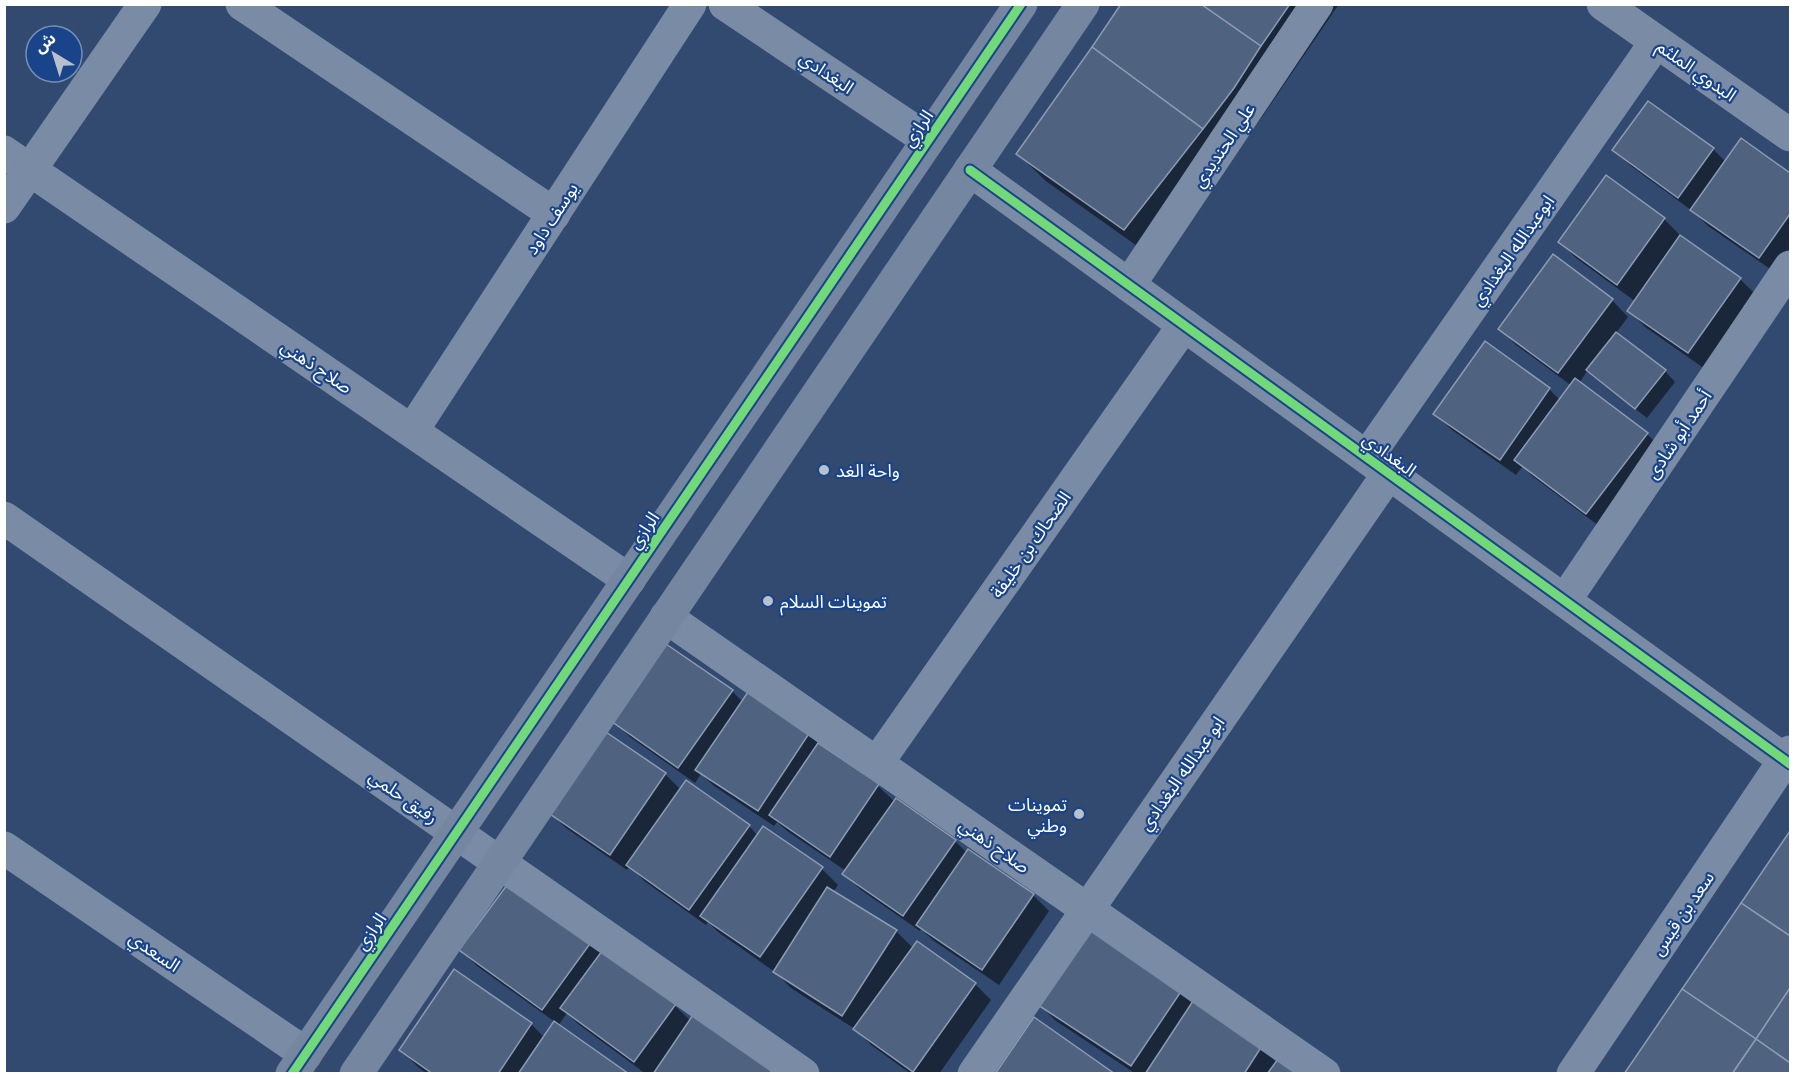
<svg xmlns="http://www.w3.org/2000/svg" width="1795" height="1078" font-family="Ubuntu,'Noto Sans Arabic',sans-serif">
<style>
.shadow{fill:#0007}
.building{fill:#4f6280;stroke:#8d9cb3;stroke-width:1.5}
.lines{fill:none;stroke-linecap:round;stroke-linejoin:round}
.street{stroke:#798ba5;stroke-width:33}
.secondary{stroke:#7586a1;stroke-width:33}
.cycleway-casing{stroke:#194489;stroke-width:13}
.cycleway{stroke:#71d979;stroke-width:9}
.poi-dot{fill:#b7c0cd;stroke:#194489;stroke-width:2}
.labels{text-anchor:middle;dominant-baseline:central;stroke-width:4.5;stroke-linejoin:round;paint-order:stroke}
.street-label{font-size:18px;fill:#fff;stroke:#194489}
.poi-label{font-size:18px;fill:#fff;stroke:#194489;text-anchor:start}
</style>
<rect width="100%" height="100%" fill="#324a70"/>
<g class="shadow">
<polygon points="1122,4 1339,4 1262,117 1154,258 1047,182 1018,154"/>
<polygon points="1741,140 1790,175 1790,253 1776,273 1708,226 1695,213 1631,166 1614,150 1713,149 1726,162"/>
<polygon points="1606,177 1664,219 1680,235 1740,279 1756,295 1705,369 1645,327 1629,311 1636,302 1576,258 1560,242"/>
<polygon points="1553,256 1612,300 1628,317 1616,333 1665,371 1675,382 1647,418 1598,380 1588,370 1579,383 1647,434 1663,450 1603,529 1532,476 1523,466 1516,475 1452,430 1435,414 1549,389 1561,401 1572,386 1516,345 1500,329"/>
<polygon points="732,691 743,702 809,734 825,749 878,786 895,802 896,800 955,841 967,853 1033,895 1049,911 999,985 934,941 921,929 920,931 861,890 844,874 846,871 787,831 777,822 774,826 714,786 701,774 695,783 630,737 613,721"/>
<polygon points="604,732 665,774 681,790 749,826 758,836 822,869 838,885 833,892 896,931 913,948 975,984 991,1000 939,1074 911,1074 871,1045 855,1029 791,988 775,972 718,932 708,922 706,925 644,881 630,866 627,870 566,828 549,812"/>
<polygon points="1790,833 1790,1074 1626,1074"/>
<polygon points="510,884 675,1006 691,1021 774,1074 646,1074 578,1024 567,1013 558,1026 626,1074 427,1074 417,1066 401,1050 531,1024 544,1037 555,1022 477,966 461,950"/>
<polygon points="1090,931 1261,1047 1277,1063 1296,1074 1136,1074 1056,1021 1040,1005"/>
</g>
<g class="building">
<polygon points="1121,4 1201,4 1261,46 1234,88 1203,129 1092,47"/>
<polygon points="1201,4 1290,4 1261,46"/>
<polygon points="1092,47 1203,129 1124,230 1016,154"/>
<polygon points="1648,101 1714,148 1678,198 1612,150"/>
<polygon points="1741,138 1790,173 1790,214 1759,258 1690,210"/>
<polygon points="1606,175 1665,218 1617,285 1558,242"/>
<polygon points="1680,235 1741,278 1688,353 1627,311"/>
<polygon points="1553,254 1613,299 1558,373 1498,329"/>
<polygon points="1616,332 1666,370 1635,409 1586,370"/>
<polygon points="1485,341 1550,388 1500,460 1433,414"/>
<polygon points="1575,378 1648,433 1586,514 1514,460"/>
<polygon points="666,644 733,690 678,768 611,721"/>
<polygon points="748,692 810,732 758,811 695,770"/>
<polygon points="603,730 666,773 610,855 547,812"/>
<polygon points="818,743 879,784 830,857 769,815"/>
<polygon points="686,780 750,825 689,910 626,865"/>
<polygon points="896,798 956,840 903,916 842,874"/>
<polygon points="763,826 823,867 760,957 700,916"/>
<polygon points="1790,831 1790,936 1741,903"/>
<polygon points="968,849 1034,894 982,970 916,925"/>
<polygon points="510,881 592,941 542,1010 459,950"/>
<polygon points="827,887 897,930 842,1016 773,972"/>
<polygon points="1741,903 1790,936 1790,988 1756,1039 1682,989"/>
<polygon points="1090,929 1182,990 1131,1066 1038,1005"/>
<polygon points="917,941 976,983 913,1072 853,1029"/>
<polygon points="602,951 676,1004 634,1062 560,1008"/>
<polygon points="454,969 532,1023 498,1074 433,1074 399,1050"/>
<polygon points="1790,988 1790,1063 1756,1039"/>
<polygon points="1682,989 1756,1039 1732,1074 1624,1074"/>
<polygon points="1193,1001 1262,1046 1244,1074 1145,1074"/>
<polygon points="693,1015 772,1070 770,1074 653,1074"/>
<polygon points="1034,1017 1115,1074 995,1074"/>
<polygon points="554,1021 629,1074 518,1074"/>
<polygon points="1756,1039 1790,1063 1790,1074 1732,1074"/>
<polygon points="1278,1059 1298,1074 1267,1074"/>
</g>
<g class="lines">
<g class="street">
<polyline points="242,4 554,214"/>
<polyline points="725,4 928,140"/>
<polyline points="1603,4 1790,135"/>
<polyline points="4,152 629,580"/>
<polyline points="970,170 1790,764"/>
<polyline points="4,207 145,4"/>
<polyline points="1129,285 1317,4"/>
<polyline points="412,431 690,4"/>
<polyline points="1367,457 1656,42"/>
<polyline points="4,518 803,1074"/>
<polyline points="1565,600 1790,267"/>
<polyline points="666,617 1324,1074"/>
<polyline points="877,763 1184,325"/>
<polyline points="4,848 306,1054"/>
<polyline points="974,1074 1389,473"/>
<polyline points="1573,1074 1790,752"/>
</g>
<g class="secondary">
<polyline points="292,1074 1021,4"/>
<polyline points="356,1074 1083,4"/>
</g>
<g class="cycleway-casing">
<g id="cycleway">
<polyline points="970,170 1790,764"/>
<polyline points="292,1074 1021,4"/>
</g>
</g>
<use href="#cycleway" class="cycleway"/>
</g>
<g class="poi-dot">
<circle cx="824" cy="470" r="6"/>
<circle cx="768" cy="601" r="6"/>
<circle cx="1079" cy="814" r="6"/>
</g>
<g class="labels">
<g class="street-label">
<text transform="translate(1697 70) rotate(35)">البدوي الملثم</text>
<text transform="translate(827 72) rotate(34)">البغدادي</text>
<text transform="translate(917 128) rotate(-56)">الرازي</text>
<text transform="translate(1223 145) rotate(-56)">علي الحنديدي</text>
<text transform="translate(551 218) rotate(-57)">يوسف داود</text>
<text transform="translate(1512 250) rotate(-55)">ابوعبدالله البغدادي</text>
<text transform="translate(317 366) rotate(34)">صلاح ذهني</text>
<text transform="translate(1678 434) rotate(-56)">أحمد أبو شادى</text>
<text transform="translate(1390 454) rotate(36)">البغدادي</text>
<text transform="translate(643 530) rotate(-56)">الرازي</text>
<text transform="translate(1030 544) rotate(-55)">الضحاك بن خليفة</text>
<text transform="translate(1181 773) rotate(-55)">ابو عبدالله البغدادي</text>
<text transform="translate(404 796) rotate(35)">رفيق حلمي</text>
<text transform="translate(995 845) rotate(35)">صلاح ذهني</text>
<text transform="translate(1682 913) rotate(-56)">سعد بن قيس</text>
<text transform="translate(370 931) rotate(-56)">الرازي</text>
<text transform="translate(155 951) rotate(34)">السعدي</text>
</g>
<g class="poi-label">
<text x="836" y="470">واحة الغد</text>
<text x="780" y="601">تموينات السلام</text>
<text x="1067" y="804" text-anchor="end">تموينات<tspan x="1067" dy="21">وطني</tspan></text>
</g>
</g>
<rect width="1795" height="1078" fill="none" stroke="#ffffff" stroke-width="12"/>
<g transform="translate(54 54) rotate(322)"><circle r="28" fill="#194489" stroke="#758fb8" stroke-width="1.5"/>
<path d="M0-4.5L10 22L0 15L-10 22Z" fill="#b7c0cd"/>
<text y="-9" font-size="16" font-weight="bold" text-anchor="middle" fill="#ffffff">ش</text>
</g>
</svg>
